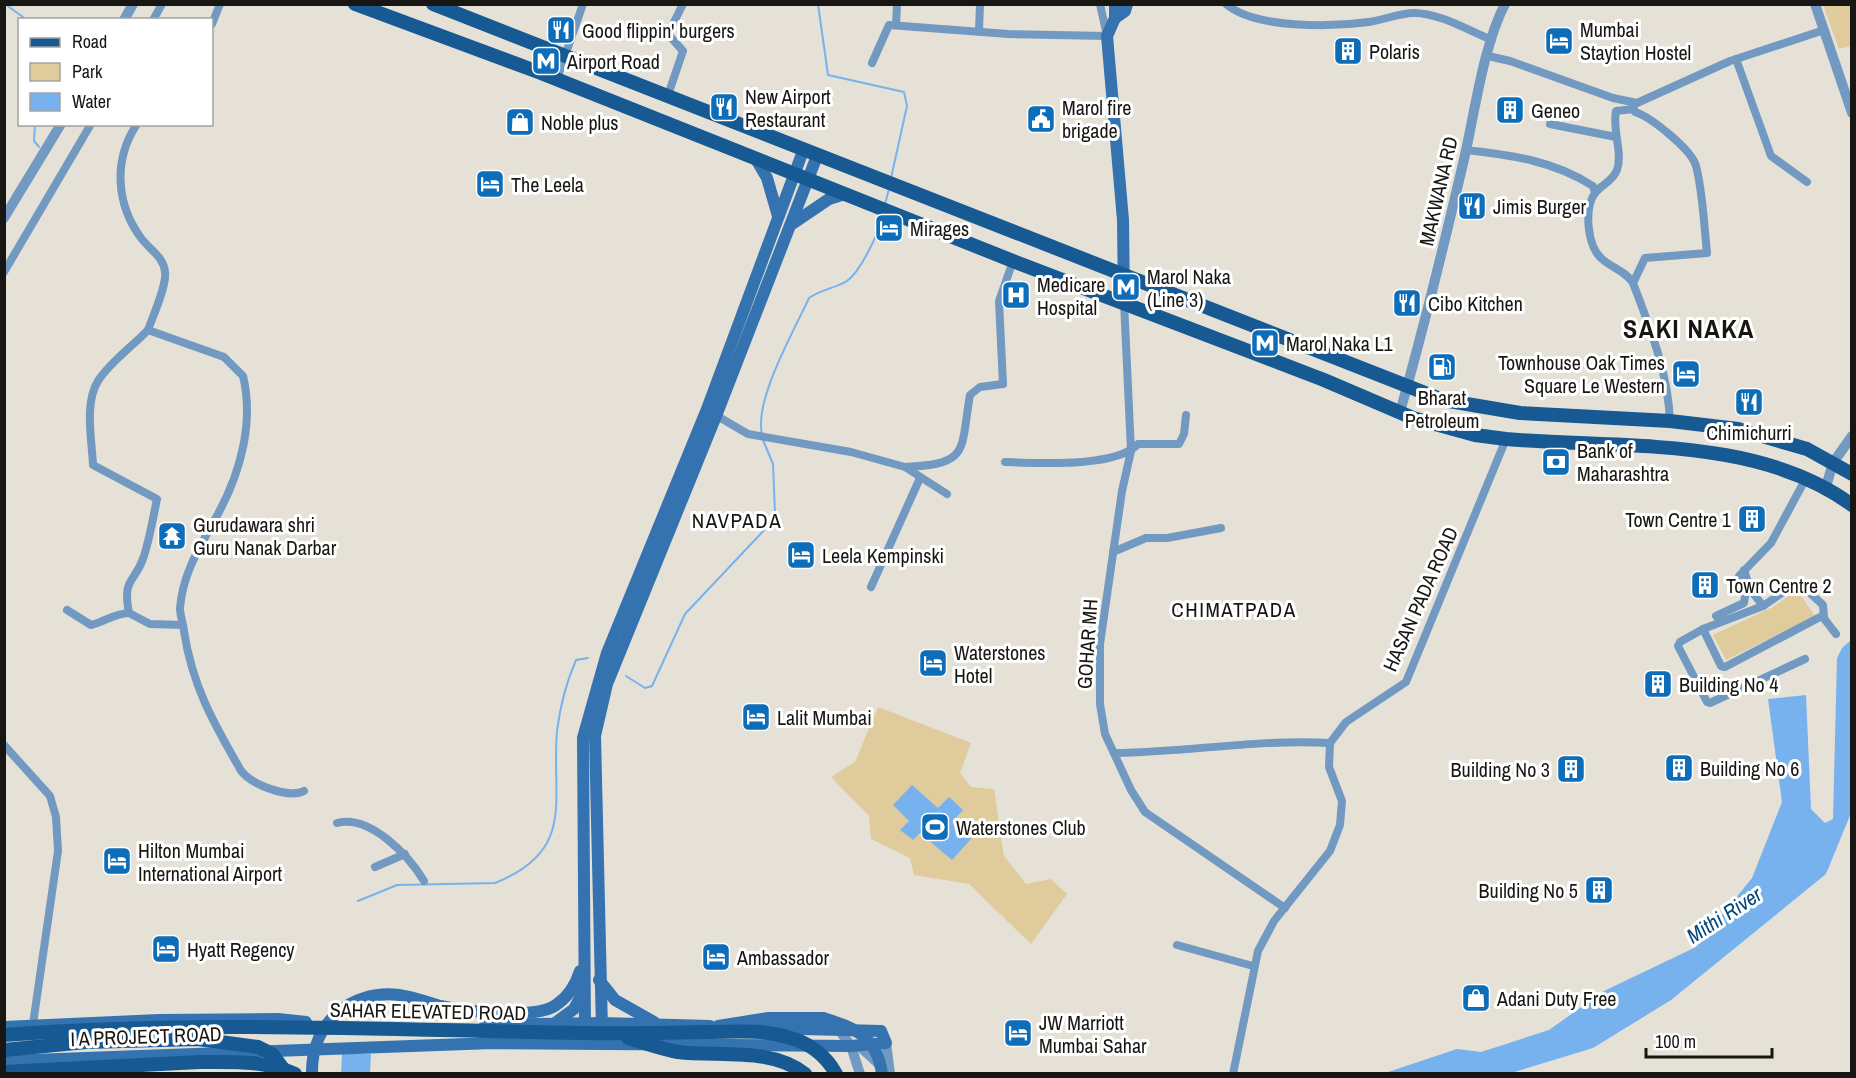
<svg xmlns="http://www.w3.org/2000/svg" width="1856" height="1078" font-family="'Archivo Narrow',sans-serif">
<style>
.green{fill:#dfcb9c}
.water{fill:#77b2ee}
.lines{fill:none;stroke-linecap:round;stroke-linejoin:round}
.stream{stroke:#77b2ee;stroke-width:2}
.minor{stroke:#7199c2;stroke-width:8}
.tertiary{stroke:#7199c2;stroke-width:10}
.secondary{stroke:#3573b0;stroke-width:12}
.primary{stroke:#175993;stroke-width:14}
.secondary-bridge{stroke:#3573b0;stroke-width:12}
.primary-bridge{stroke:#175993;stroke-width:14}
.labels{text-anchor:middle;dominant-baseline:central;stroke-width:6;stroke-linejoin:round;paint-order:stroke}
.poi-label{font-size:20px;fill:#171612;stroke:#fff;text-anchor:start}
.street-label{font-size:20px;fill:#171612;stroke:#fff}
.neighbourhood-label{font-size:21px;letter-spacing:1.5px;fill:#171612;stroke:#fff}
.water-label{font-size:21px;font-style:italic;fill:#00457b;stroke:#fff}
.district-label{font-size:26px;font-weight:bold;letter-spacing:1.5px;fill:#171612;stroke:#fff}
</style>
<rect width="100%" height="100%" fill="#e5e1d6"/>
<g class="green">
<polygon points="1823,5 1851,5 1851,46 1839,49"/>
<polygon points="1797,590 1815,616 1726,660 1713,635 1773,607"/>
<polygon points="878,707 971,743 960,773 971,787 994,789 1004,856 1026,884 1051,879 1067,894 1031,944 969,884 914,875 910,858 871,839 869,816 831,777 855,762"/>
</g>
<g class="water">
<polygon points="1851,640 1851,813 1826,874 1671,1000 1593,1048 1511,1073 1385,1073 1457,1049 1481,1052 1549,1030 1604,991 1696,947 1752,878 1782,802 1768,699 1806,695 1811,809 1825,823 1833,819 1837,658 1842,648"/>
<polygon points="912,785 938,808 949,797 963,810 952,822 971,839 952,860 920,833 913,840 900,830 909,821 893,805"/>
<polygon points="342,1054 371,1054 370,1073 341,1074"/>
</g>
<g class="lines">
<g class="stream">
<polyline points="5,4 27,20"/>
<polyline points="818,4 828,75 904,92 907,106 891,178"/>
<polyline points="35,124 34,141 39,147"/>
<polyline points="885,204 889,189"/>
<path d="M762 434C754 400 794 331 809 298 822 289 836 288 847 281 861 271 879 232 883 216"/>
<polyline points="626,676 645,688 652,686 685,614 767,527 775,513 773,464 763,440"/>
<path d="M358 901 397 885 495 883C577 850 551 800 557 731 560 707 566 683 576 660L588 658"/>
</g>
<g class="minor">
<path d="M1226 4C1255 29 1332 27 1369 22 1384 20 1399 13 1414 13 1440 13 1469 31 1492 40"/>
<polyline points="153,20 162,4"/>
<polyline points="212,24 220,4"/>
<polyline points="896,25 897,4"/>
<polyline points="979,31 980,4"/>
<polyline points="1488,56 1510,61 1613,98 1637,103 1730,61 1824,30"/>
<polyline points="1736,59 1771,156 1807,182"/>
<polyline points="872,63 889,25 1008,34 1107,36 1100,4"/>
<polyline points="557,79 583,4"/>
<polyline points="667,98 683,51 668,34 683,4"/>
<path d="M137 124C113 160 116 204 141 238 149 249 164 257 165 272 167 285 153 316 148 330"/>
<polyline points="1550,124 1616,137"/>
<path d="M1466 150C1512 155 1554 161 1593 186L1595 193"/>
<polyline points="4,272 91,124"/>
<path d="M1633 283 1645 258 1707 253C1704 225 1703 193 1696 166 1692 150 1651 117 1635 112L1634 109 1616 111C1612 129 1623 153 1617 170 1612 182 1602 184 1595 193 1584 208 1587 245 1601 258 1611 268 1625 270 1633 283 1650 328 1668 372 1670 421"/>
<polyline points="1124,302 1131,451 1122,491 1100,644 1100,704 1105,734 1131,790 1145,812 1285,908"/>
<polyline points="712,413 748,434 851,452 905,467 947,494"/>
<path d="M1005 462C1037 463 1116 468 1138 444H1179L1184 434 1186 415"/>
<path d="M905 467C971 464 960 451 970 395L980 387 1003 384 999 301 1013 261"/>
<polyline points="1113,552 1146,538 1167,538 1221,528"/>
<polyline points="1744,570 1750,589 1763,606 1792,586 1800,584 1823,605 1824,617"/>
<polyline points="871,587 920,478"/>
<polyline points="1763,606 1703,629 1680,642 1678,646 1707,702 1710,703 1805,659"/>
<path d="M67 610 91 625C107 621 112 614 129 613"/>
<polyline points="1716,616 1744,603 1745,596 1739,576 1771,543 1805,480"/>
<path d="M183 625 150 624 129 613C122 577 135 584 144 556 150 537 153 518 157 499L93 465C92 441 84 403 98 381 110 362 133 346 148 330L224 357 243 376C254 421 241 471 219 512 202 544 183 571 180 608 180 615 183 623 184 631 192 685 213 722 240 769 248 784 289 799 304 791"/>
<polyline points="1703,629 1721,666 1725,667 1822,616 1836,634"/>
<polyline points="4,745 50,796 56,817 58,851 33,1024"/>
<path d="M1116 753C1188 752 1258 739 1330 743"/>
<path d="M337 823C370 814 409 856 424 881"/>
<polyline points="375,867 405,854"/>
<polyline points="1177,945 1253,966"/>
<polyline points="1233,1074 1258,951 1274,921 1330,851 1340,825 1342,801 1329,767 1330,743 1346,722 1406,682 1506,439"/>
</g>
<g class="tertiary">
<polyline points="1815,4 1852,113"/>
<polyline points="124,20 133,4"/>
<polyline points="4,218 61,124"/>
<path d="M1400 412C1424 327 1445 241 1465 155 1475 110 1484 44 1505 4"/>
<polyline points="1825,490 1833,463 1852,436"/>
<polyline points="839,1030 851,1046 860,1074"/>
<polyline points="886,1043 890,1074"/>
<polyline points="858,1045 890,1074"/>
</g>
<g class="secondary">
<polyline points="1115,4 1115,18 1107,36 1123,220 1124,302"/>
<polyline points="1115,18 1125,11 1127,4"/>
<polyline points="756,159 767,178 778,216"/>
<polyline points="792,224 829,199 845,194"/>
<polyline points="599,980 615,1000 654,1022"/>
<path d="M440 1006C465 1011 535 1020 556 1005 568 997 576 984 580 971"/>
<polyline points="555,1023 574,1009 583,992"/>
<polyline points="485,1025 602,1023 710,1026"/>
<polyline points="718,1026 768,1018 823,1018"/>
<polyline points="4,1027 159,1020 278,1019 306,1022"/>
<polyline points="585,1030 583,738 607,653 707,409 803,151"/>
<polyline points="602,1030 595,736 607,684 716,416 817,156"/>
<polyline points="4,1061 493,1043 851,1046 886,1043 881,1031 764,1028"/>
</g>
<g class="primary">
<path d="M355 4 541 73 1013 261 1324 380 1413 418 1475 435 1506 439C1618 449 1757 435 1852 505"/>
<polyline points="433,4 1443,400 1520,413 1670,421 1738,429 1807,449 1852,474"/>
<path d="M200 1062C234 1062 263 1060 295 1074"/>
</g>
<g class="secondary-bridge">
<path d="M823 1018C855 1028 877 1036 882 1074"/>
<path d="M312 1074C311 1023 351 989 399 995 413 997 427 1002 440 1006"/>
</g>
<g class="primary-bridge">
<path d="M4 1035C198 1020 391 1030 584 1033 625 1034 665 1033 706 1032 733 1032 761 1029 787 1037 808 1042 826 1055 836 1074"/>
<path d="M628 1038C645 1043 662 1049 678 1052 718 1057 772 1047 805 1074"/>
<polyline points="4,1050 86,1042 198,1039 258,1047 272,1054 287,1074"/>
<polyline points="4,1072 200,1062"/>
</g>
</g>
<defs>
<g id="restaurant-square" transform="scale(1.5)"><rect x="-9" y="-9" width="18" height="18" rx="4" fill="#0d6db9" stroke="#fff"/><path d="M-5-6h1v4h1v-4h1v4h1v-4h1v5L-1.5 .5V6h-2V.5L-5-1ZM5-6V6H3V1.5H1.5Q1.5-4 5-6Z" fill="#fff"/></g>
<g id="hotel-square" transform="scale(1.5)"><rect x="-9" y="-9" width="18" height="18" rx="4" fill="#0d6db9" stroke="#fff"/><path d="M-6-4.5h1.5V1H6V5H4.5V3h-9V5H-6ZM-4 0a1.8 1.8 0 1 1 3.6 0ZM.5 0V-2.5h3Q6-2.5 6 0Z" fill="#fff"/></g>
<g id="building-square" transform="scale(1.5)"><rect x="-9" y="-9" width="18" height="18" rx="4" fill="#0d6db9" stroke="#fff"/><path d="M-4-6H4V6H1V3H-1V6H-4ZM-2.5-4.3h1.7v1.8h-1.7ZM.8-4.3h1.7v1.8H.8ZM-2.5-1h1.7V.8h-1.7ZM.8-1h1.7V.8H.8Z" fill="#fff"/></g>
<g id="metro-square" transform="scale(1.5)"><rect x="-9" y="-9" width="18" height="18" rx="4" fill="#0d6db9" stroke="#fff"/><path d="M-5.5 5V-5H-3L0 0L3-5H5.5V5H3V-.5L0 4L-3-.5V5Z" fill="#fff"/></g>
<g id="civic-square" transform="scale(1.5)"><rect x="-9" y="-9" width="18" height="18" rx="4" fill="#0d6db9" stroke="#fff"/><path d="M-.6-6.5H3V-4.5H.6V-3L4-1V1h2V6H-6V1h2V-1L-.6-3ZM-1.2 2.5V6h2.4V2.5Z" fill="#fff"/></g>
<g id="shop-square" transform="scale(1.5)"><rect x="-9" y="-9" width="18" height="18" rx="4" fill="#0d6db9" stroke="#fff"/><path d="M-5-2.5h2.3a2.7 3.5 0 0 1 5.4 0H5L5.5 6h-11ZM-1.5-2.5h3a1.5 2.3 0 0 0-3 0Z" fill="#fff"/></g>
<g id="hospital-square" transform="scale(1.5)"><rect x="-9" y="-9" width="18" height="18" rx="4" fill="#0d6db9" stroke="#fff"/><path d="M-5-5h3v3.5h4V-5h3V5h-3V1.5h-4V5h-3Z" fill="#fff"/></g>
<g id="fuel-square" transform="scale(1.5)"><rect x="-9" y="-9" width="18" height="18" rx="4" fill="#0d6db9" stroke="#fff"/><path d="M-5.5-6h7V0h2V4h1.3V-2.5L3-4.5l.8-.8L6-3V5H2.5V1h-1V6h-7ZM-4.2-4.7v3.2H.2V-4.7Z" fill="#fff"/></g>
<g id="bank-square" transform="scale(1.5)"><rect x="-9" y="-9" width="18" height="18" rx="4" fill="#0d6db9" stroke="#fff"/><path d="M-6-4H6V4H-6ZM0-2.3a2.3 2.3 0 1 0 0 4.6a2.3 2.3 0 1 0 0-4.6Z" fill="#fff"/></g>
<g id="temple-square" transform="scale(1.5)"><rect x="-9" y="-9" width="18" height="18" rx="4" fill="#0d6db9" stroke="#fff"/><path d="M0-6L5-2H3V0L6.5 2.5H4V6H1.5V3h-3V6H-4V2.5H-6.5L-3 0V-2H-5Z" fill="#fff"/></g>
<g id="stadium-square" transform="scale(1.5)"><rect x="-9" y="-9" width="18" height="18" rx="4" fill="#0d6db9" stroke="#fff"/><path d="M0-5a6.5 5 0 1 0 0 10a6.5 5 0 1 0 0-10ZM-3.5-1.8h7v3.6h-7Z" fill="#fff"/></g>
</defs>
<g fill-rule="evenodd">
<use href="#restaurant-square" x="561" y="30"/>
<use href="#hotel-square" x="1559" y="41"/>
<use href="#building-square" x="1348" y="51"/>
<use href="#metro-square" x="546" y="61"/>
<use href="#restaurant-square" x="724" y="107"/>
<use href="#building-square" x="1510" y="110"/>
<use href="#civic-square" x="1041" y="119"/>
<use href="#shop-square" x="520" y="122"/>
<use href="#hotel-square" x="490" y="184"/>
<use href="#restaurant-square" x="1472" y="206"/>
<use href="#hotel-square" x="889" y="228"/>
<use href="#metro-square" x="1126" y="287"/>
<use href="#hospital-square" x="1016" y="295"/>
<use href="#restaurant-square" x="1407" y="303"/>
<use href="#metro-square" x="1265" y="343"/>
<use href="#fuel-square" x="1442" y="367"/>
<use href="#hotel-square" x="1686" y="374"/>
<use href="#restaurant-square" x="1749" y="402"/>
<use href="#bank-square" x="1556" y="462"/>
<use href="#building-square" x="1752" y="519"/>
<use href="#temple-square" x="172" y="536"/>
<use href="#hotel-square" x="801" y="555"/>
<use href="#building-square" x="1705" y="585"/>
<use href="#hotel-square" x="933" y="663"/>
<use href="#building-square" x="1658" y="684"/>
<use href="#hotel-square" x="756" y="717"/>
<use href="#building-square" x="1679" y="768"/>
<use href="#building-square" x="1571" y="769"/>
<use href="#stadium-square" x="935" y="827"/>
<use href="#hotel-square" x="117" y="861"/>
<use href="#building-square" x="1599" y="890"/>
<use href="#hotel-square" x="166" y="949"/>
<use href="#hotel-square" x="716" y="957"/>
<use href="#shop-square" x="1476" y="998"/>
<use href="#hotel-square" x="1018" y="1033"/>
</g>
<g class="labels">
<g class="poi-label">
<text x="1580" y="29">Mumbai<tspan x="1580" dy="23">Staytion Hostel</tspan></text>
<text x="582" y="30">Good flippin' burgers</text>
<text x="1369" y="51">Polaris</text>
<text x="567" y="61">Airport Road</text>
<text x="745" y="96">New Airport<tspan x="745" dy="23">Restaurant</tspan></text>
<text x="1062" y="107">Marol fire<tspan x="1062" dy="23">brigade</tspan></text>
<text x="1531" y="110">Geneo</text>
<text x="541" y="122">Noble plus</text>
<text x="511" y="184">The Leela</text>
<text x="1493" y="206">Jimis Burger</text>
<text x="910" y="228">Mirages</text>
<text x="1147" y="276">Marol Naka<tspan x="1147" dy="23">(Line 3)</tspan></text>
<text x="1037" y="284">Medicare<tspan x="1037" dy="23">Hospital</tspan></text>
<text x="1428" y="303">Cibo Kitchen</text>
<text x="1286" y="343">Marol Naka L1</text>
<text x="1665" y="362" text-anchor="end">Townhouse Oak Times<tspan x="1665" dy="23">Square Le Western</tspan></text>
<text x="1442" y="397" text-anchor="middle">Bharat<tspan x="1442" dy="23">Petroleum</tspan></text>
<text x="1749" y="432" text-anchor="middle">Chimichurri</text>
<text x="1577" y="450">Bank of<tspan x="1577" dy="23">Maharashtra</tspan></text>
<text x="1731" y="519" text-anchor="end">Town Centre 1</text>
<text x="193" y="524">Gurudawara shri<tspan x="193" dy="23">Guru Nanak Darbar</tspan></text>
<text x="822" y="555">Leela Kempinski</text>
<text x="1726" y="585">Town Centre 2</text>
<text x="954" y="652">Waterstones<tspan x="954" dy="23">Hotel</tspan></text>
<text x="1679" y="684">Building No 4</text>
<text x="777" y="717">Lalit Mumbai</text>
<text x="1700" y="768">Building No 6</text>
<text x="1550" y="769" text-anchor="end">Building No 3</text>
<text x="956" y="827">Waterstones Club</text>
<text x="138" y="850">Hilton Mumbai<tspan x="138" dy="23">International Airport</tspan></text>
<text x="1578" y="890" text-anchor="end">Building No 5</text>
<text x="187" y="949">Hyatt Regency</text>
<text x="737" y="957">Ambassador</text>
<text x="1497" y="998">Adani Duty Free</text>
<text x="1039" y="1022">JW Marriott<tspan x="1039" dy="23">Mumbai Sahar</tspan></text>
</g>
<g class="street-label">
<text transform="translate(1438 191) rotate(-77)">MAKWANA RD</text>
<text transform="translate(1420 599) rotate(-66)">HASAN PADA ROAD</text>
<text transform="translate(1087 644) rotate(-86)">GOHAR MH</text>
<text transform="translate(428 1011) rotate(1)">SAHAR ELEVATED ROAD</text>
<text transform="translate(146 1036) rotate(-2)">I A PROJECT ROAD</text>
</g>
<g class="neighbourhood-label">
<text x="737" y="520">NAVPADA</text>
<text x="1234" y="609">CHIMATPADA</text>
</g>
<g class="water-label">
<text transform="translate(1724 915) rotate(-33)">Mithi River</text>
</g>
<g class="district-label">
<text x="1689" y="328">SAKI NAKA</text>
</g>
</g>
<rect width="1856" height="1078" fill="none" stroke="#171612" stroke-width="12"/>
<rect x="18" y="18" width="195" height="108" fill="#ffffff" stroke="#a2a2a0" stroke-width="1.5"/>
<rect x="30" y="38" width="30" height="9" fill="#175993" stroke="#a2a2a0" stroke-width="1.5"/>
<text x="72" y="48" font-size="18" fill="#171612">Road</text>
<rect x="30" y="63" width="30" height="18" fill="#dfcb9c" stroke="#a2a2a0" stroke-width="1.5"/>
<text x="72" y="78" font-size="18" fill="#171612">Park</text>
<rect x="30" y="93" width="30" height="18" fill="#77b2ee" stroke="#a2a2a0" stroke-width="1.5"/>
<text x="72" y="108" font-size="18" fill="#171612">Water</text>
<path d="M1646 1048v9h126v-9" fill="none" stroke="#171612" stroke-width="3"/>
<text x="1655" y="1048" font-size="18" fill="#171612" stroke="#ffffff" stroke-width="4.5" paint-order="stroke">100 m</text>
</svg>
